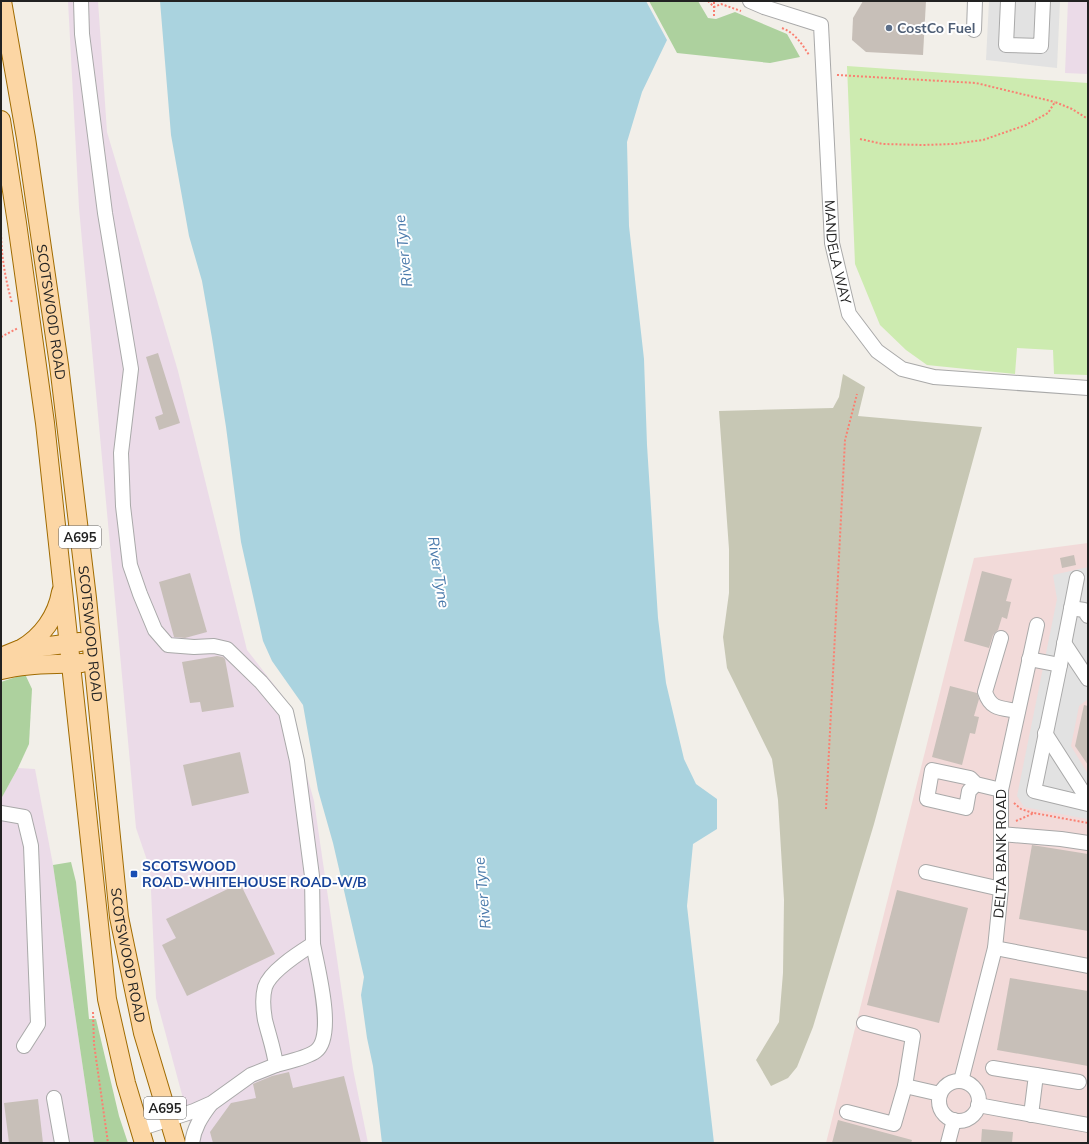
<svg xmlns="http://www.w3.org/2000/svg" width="1089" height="1144" font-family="Mulish,sans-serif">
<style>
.commercial{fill:#f2dad9}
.industrial{fill:#ebdbe8}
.construction{fill:#c7c7b4}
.grass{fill:#cdebb0}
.forest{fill:#add19e}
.parking{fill:#e2e2e2}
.water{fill:#aad3df}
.building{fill:#c7bfb8}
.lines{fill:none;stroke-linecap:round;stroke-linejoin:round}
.minor-casing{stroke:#a9a9a9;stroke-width:16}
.major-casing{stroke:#a06b00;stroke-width:20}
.path{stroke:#fa8072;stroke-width:2;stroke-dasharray:2 2;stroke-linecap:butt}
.minor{stroke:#fff;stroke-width:14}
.major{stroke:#fcd6a4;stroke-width:18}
.service-dot{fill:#5c6f8a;stroke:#fff;stroke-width:1.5}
.transit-dot{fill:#1a4fb4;stroke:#fff;stroke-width:1.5}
.labels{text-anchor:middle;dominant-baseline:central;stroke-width:4;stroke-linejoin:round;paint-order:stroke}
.shield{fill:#fff;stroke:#646464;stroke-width:1}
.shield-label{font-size:13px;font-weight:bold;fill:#222}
.service-label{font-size:14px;font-weight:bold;fill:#4e5e75;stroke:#fff;text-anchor:start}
.street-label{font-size:14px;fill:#222;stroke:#fff}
.transit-label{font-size:14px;font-weight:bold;fill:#164399;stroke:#fff;text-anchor:start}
.water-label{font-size:15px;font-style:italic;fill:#4a7aab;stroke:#fff}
</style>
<rect width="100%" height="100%" fill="#f2efe9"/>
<polygon class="commercial" points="1088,543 1088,1143 826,1143 974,558"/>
<g class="industrial">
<polygon points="68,1 98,1 107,132 178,371 247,650 286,700 314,801 353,1069 368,1143 195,1143 156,998 150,869 136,828 79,208"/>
<polygon points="1068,1 1088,1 1088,74 1065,73"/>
<polygon points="18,768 35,769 53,865 94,1143 1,1143 1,799"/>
</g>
<polygon class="construction" points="843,374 865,387 858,416 982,427 874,824 813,1027 797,1067 788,1078 771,1086 756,1060 779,1022 783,973 784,900 778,800 772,759 727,668 723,637 729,593 729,549 719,411 833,408 839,397"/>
<polygon class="grass" points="847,66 1088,83 1088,375 1054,374 1053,350 1017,348 1015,374 927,365 906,350 880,325 855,264"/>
<g class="forest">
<polygon points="649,1 698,1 708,18 716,19 735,12 787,34 800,57 770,63 677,53"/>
<polygon points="25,674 32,689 29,744 18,768 1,799 1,682"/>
<polygon points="71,862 76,882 89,1019 96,1019 119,1116 128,1143 94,1143 53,865"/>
</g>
<g class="parking">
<polygon points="989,1 1060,1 1057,68 986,60"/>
<polygon points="1088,567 1088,699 1079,706 1071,746 1088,774 1087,819 1024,807 1017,796 1057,599 1053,575"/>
</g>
<polygon class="water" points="160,1 646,1 667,40 642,92 627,142 629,226 644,359 647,445 658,618 666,683 684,759 696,784 717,799 717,829 693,844 687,906 714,1143 382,1143 373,1066 367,1038 361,995 364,977 333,843 318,790 303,705 272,661 263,641 241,542 226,427 212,338 202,281 189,236 171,135"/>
<g class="building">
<polygon points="863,1 926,1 923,55 866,52 852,40 853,18"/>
<polygon points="158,353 180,423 159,430 155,417 163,414 146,357"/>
<polygon points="1074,555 1076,565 1062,568 1060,558"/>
<polygon points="982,571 1012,579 1006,601 1011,602 1007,619 1002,617 998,630 993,635 989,648 964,641"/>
<polygon points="190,573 207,632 185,638 174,637 159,582"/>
<polygon points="217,656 223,657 225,659 234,707 202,712 200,702 190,703 182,662"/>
<polygon points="950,686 977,693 979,699 974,716 979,717 975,734 970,733 962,765 932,757"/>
<polygon points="1084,705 1088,706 1088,765 1075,746"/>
<polygon points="240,752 249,793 192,806 183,765"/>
<polygon points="1032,845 1088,854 1088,931 1019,919"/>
<polygon points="240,883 275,954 187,996 162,945 176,938 166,919"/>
<polygon points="897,890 968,908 939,1023 867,1005"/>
<polygon points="1010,978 1088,991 1088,1066 997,1050"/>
<polygon points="289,1072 293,1088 344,1076 361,1143 213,1143 210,1132 231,1103 256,1098 253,1084 255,1083 272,1076"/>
<polygon points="38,1099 43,1143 9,1143 4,1103"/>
<polygon points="838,1120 912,1140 911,1143 832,1143"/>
<polygon points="982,1129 1013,1132 1012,1143 981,1143"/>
</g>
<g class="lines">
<g class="minor-casing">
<g id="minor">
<path d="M81 1 82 34 105 213 131 369 121 453 123 506 130 565 140 594 155 630 168 645 194 647 214 646 227 649 261 682 286 712 297 761 312 876 313 944C299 953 270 971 265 987 262 998 263 1009 265 1020 269 1036 274 1050 276 1065L251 1075 212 1103 194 1111 139 1129"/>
<path id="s1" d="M750 1 764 7 821 25 832 243 849 314 877 351 902 369 934 377 1088 388"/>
<polyline points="1008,1 1006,45 1041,46 1043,1"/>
<polyline points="974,30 975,1"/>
<polyline points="1071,608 1084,610 1088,616"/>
<path d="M1001 638 985 692C991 710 1001 708 1018 711"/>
<polyline points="1064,643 1088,679"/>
<polyline points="1029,659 1060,665 1034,791 1088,804"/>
<polyline points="1060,665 1077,578"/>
<polyline points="1045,733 1088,800"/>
<polyline points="976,784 970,778 932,770 927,799 966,808 969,791 976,784 1001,790"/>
<polyline points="1,813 24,817 31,846 38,1024 24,1046"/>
<polyline points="1001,834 1061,839 1088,843"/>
<polyline points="926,872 1001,889"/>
<polyline points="995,948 1088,966"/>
<path d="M276 1065C287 1062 307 1058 316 1051 336 1036 317 966 313 944"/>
<polyline points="993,1068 1036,1075 1031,1115"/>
<polyline points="1036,1075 1079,1082"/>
<path id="s2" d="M961 1081 995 948 1001 889V790L1037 625"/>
<circle cx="959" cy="1101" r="20"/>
<polyline points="905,1086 940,1094"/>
<polyline points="54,1098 62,1143"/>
<polyline points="978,1105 1088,1125"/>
<polyline points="847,1112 894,1124 905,1086 913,1036 864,1023"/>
<path d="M192 1143C194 1128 201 1117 210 1105"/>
<polyline points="948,1143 954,1120"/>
</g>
</g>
<g class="major-casing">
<g id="major">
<path id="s3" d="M2 1 26 138 59 365 87 598 119 917 143 1033 176 1143"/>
<polyline points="1,120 17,223 45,423 107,999 126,1083 144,1143"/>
<path d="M21 649C42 637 57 616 61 592"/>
<polyline points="1,657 18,650 80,642"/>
<path d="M1 670C27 663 55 665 82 663"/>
</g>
</g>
<g class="path">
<polyline points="708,1 714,7 721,4 741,11"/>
<polyline points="714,16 714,1"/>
<path d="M782 28C795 33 802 44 809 55"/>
<polyline points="837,75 976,83 1055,102"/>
<polyline points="860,139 883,144 923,145 953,144 983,140 1026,125 1048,113 1055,102 1072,109 1088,119"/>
<path d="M1 229C1 254 5 278 12 303"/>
<polyline points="1,337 18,328"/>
<polyline points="1014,803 1021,809 1033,813"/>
<polyline points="826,809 845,440 857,394"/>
<polyline points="1016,821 1034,813 1088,823"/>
<polyline points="93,1012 94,1044 108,1143"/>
</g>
<use href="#minor" class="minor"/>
<use href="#major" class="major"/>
</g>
<circle class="service-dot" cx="889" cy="28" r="4"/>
<rect class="transit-dot" x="130" y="870" width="8" height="8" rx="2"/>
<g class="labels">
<g class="shield">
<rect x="59" y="526" width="42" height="22" rx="3"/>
<rect x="144" y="1097" width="42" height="22" rx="3"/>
</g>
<g class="shield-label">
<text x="80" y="537">A695</text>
<text x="165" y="1108">A695</text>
</g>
<g class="service-label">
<text x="897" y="28">CostCo Fuel</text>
</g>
<g class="street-label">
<text stroke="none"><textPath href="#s1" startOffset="303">MANDELA WAY</textPath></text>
<text stroke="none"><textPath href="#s3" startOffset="315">SCOTSWOOD ROAD</textPath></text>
<text stroke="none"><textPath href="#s3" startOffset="639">SCOTSWOOD ROAD</textPath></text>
<text stroke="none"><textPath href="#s2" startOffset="232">DELTA BANK ROAD</textPath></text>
<text stroke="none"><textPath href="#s3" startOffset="963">SCOTSWOOD ROAD</textPath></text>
</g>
<g class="transit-label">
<text x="142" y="866">SCOTSWOOD<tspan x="142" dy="16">ROAD-WHITEHOUSE ROAD-W/B</tspan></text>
</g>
<g class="water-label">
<text transform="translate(403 251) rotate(-96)">River Tyne</text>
<text transform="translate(439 572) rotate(81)">River Tyne</text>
<text transform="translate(482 893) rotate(-95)">River Tyne</text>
</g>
</g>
<rect width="1089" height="1144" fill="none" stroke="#222222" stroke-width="4"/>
</svg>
